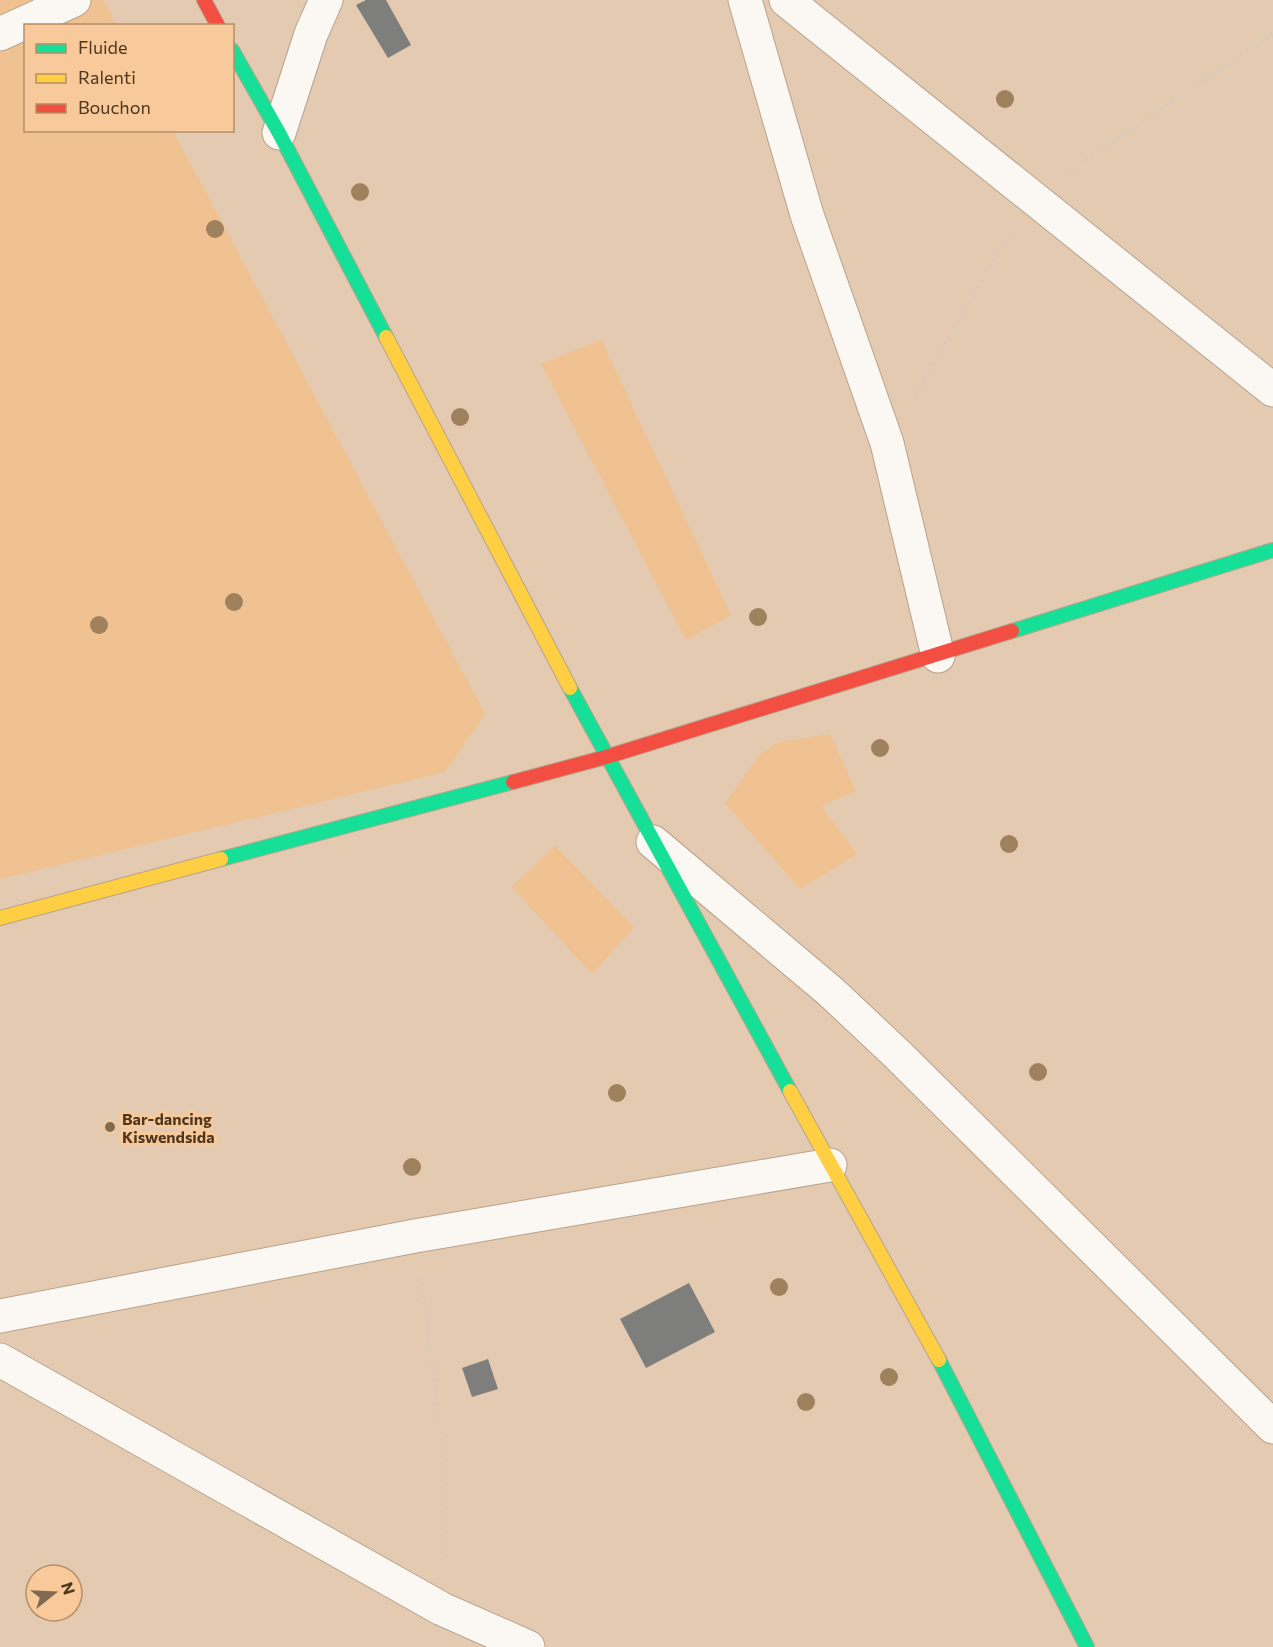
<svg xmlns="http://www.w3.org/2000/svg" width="1273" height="1647" font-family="Commissioner,sans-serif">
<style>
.built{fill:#f0c291}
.building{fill:#7e7f7c}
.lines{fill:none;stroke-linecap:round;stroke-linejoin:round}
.street-casing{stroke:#b8a38c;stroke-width:35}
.fast-casing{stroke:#b8a38c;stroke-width:16}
.slow-casing{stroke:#b8a38c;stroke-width:16}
.jam-casing{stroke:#b8a38c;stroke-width:16}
.path{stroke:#d3cbc3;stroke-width:4;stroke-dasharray:1.5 4.5;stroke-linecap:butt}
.street{stroke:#fbf7f3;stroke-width:33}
.fast{stroke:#16e098;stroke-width:14}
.slow{stroke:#ffcf43;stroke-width:14}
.jam{stroke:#f24e42;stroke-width:14}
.tree{fill:#a0815d}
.poi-dot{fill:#826a51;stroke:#f8ca9b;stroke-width:2}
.labels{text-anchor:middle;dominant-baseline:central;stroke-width:6;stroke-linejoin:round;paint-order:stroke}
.poi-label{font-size:16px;font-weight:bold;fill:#4e371e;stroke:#f8ca9b;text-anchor:start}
</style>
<rect width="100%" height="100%" fill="#e3cab0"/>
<g class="built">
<polygon points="0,0 103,0 116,25 26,26 26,130 173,131 485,714 445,772 0,879"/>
<polygon points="601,340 731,615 686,640 541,364"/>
<polygon points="830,734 856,791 821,806 857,854 800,889 725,803 761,753 779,742"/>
<polygon points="555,846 634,927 592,974 512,887"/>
</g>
<g class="building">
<polygon points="366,0 386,0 411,45 388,58 356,5"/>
<polygon points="689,1283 715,1332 646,1368 620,1319"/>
<polygon points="488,1359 498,1389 472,1397 462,1368"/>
</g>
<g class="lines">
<g class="street-casing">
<g id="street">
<polyline points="745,0 807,215 887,443 938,656"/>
<polyline points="786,0 1273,390"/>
<polyline points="0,34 74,0"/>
<polyline points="279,133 311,34 326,0"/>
<polyline points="653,842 831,992 898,1055 1273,1427"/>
<polyline points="0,1316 415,1236 830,1165"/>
<polyline points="0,1360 442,1609 528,1647"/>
</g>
</g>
<g class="fast-casing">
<g id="fast">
<polyline points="232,50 279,133 386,337"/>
<polyline points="1012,631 1273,550"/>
<polyline points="570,688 790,1091"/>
<polyline points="221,859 513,782"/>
<polyline points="939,1360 1087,1647"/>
</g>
</g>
<g class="slow-casing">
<g id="slow">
<polyline points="386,337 570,688"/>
<polyline points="0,918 221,859"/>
<polyline points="790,1091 939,1360"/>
</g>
</g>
<g class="jam-casing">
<g id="jam">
<polyline points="204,0 218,26"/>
<polyline points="513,782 606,757 1012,631"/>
</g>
</g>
<g class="path">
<polyline points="1067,173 1273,34"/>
<polyline points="915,396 1011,231"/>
<polyline points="421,1278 441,1434 441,1560"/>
</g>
<use href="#street" class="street"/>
<use href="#fast" class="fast"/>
<use href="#slow" class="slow"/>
<use href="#jam" class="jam"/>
</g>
<g class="tree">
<circle cx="1005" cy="99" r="9"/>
<circle cx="360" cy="192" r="9"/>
<circle cx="215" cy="229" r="9"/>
<circle cx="460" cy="417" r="9"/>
<circle cx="234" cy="602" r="9"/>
<circle cx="758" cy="617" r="9"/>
<circle cx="99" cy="625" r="9"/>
<circle cx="880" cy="748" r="9"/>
<circle cx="1009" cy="844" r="9"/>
<circle cx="1038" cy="1072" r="9"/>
<circle cx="617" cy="1093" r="9"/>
<circle cx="412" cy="1167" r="9"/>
<circle cx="779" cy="1287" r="9"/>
<circle cx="889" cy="1377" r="9"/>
<circle cx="806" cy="1402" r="9"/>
</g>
<circle class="poi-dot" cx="110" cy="1127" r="6"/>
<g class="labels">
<g class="poi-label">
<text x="122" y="1118">Bar-dancing<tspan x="122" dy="18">Kiswendsida</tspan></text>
</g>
</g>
<rect x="24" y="24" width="210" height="108" fill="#f8ca9b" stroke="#b48f69" stroke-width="1.5"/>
<rect x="36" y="44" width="30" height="9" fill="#16e098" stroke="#b48f69" stroke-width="1.5"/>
<text x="78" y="54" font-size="18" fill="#4e371e">Fluide</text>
<rect x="36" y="74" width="30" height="9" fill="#ffcf43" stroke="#b48f69" stroke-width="1.5"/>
<text x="78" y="84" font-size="18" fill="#4e371e">Ralenti</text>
<rect x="36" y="104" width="30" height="9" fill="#f24e42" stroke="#b48f69" stroke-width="1.5"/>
<text x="78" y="114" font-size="18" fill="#4e371e">Bouchon</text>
<g transform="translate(54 1593) rotate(72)"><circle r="28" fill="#f8ca9b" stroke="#b48f69" stroke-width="1.5"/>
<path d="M0-4.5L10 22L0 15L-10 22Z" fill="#826a51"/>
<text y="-9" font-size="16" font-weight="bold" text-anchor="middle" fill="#4e371e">N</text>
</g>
</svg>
